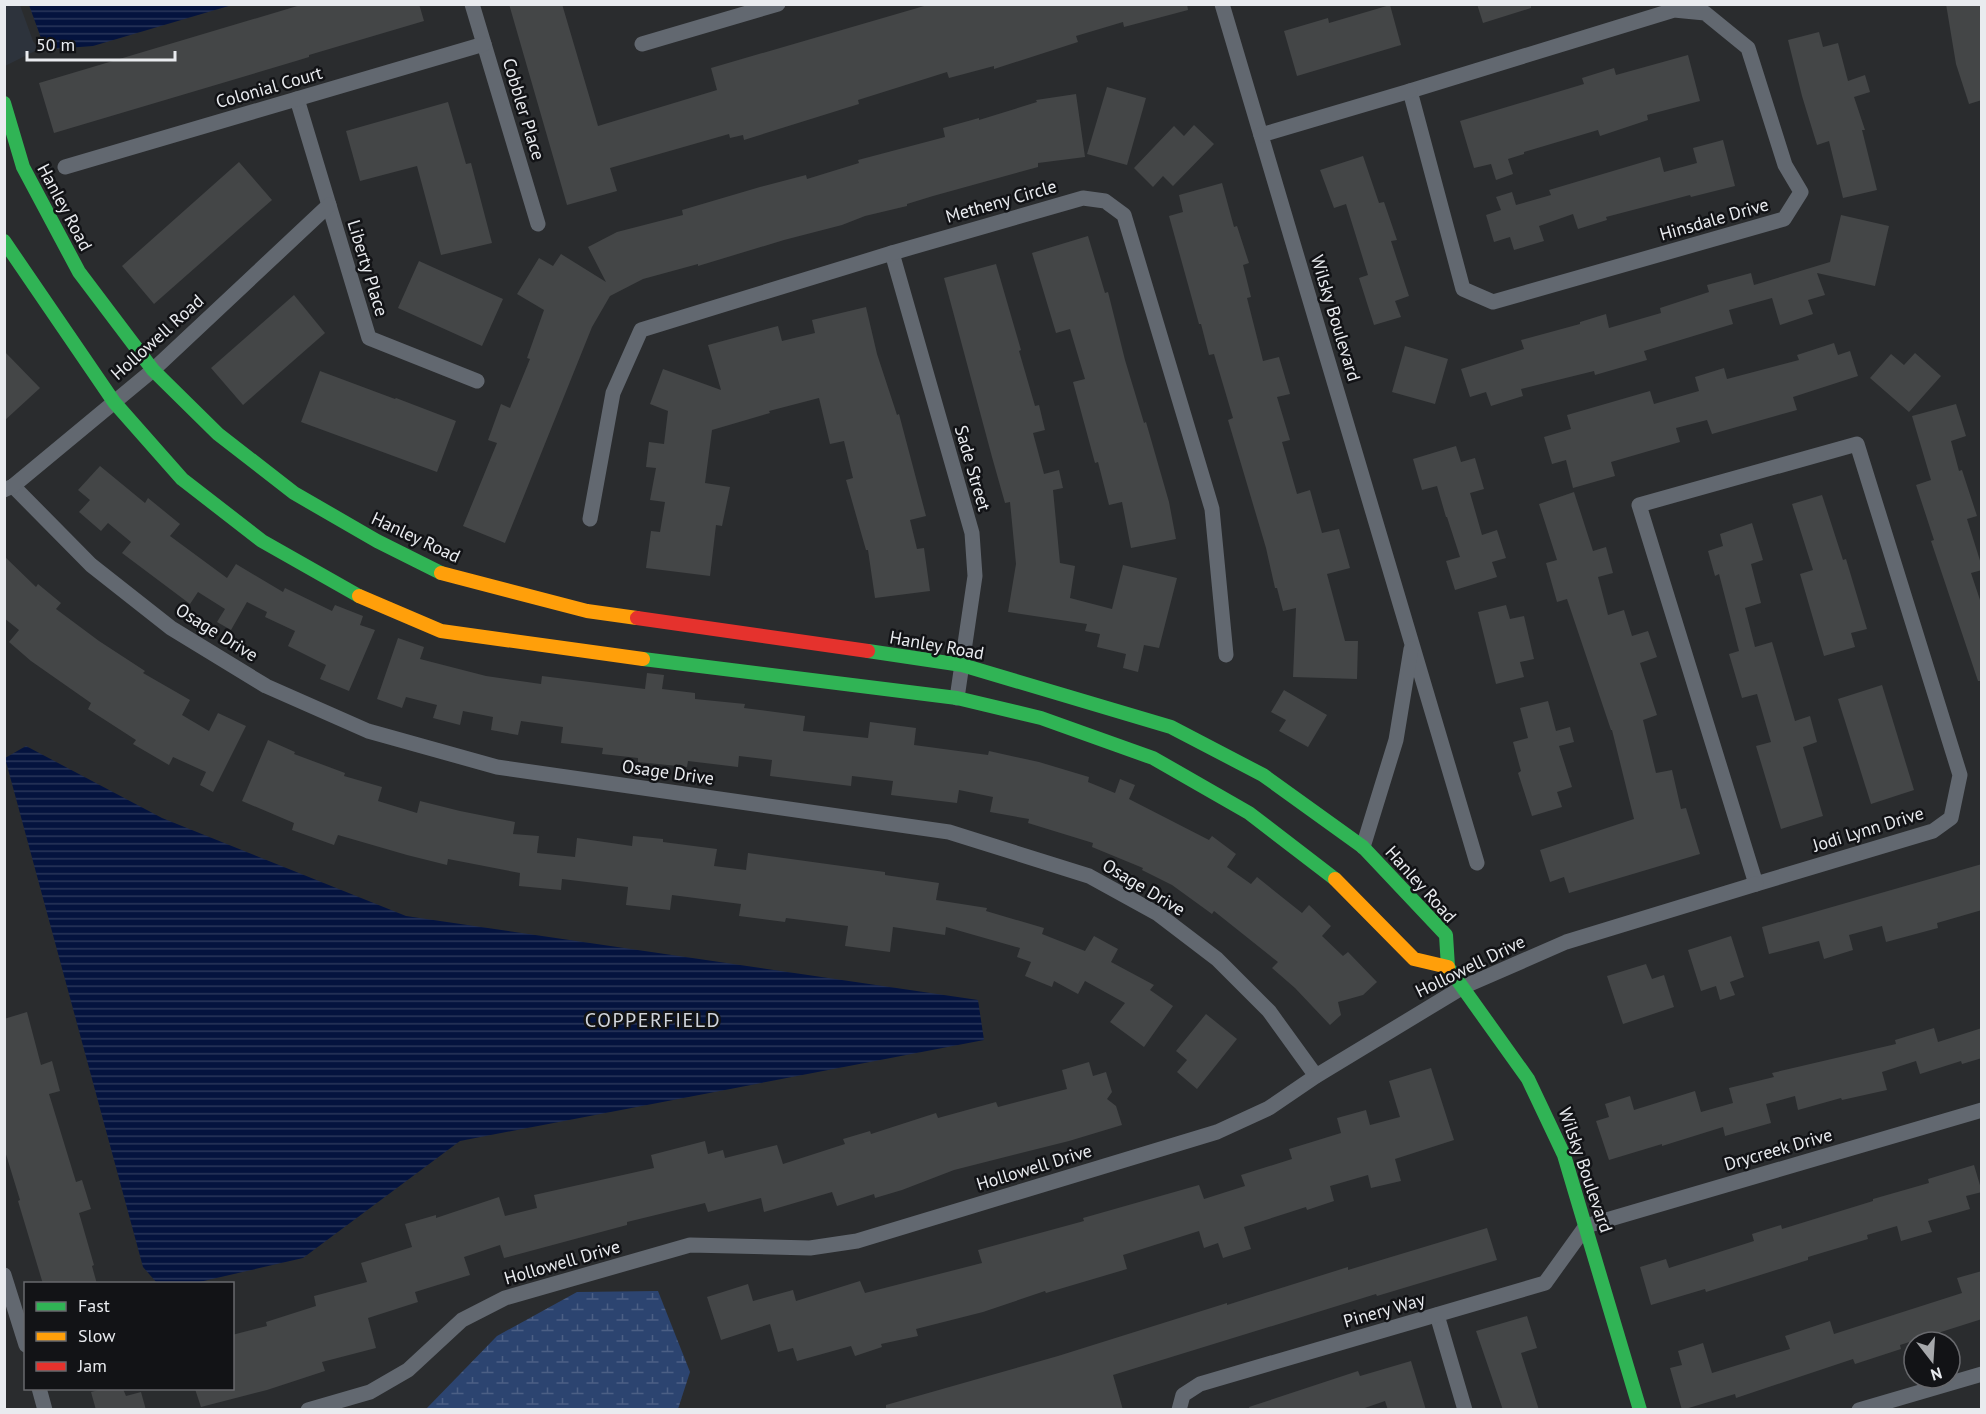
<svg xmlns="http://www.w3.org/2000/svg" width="1986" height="1414" font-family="'PT Sans',sans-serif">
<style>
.built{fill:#2d333c}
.wetland{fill:url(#wetland-marsh)}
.water{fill:url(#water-rules)}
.building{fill:#444647}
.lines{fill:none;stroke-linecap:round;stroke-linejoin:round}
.street{stroke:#626870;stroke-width:15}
.fast{stroke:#30b455;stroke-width:14}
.slow{stroke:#ff9f0a;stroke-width:14}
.jam{stroke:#e5322d;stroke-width:14}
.labels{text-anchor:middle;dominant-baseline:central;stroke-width:5;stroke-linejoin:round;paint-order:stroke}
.street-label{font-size:18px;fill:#e9ebef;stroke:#121316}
.neighbourhood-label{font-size:20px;letter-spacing:1.5px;fill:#d1d5dc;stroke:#121316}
</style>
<defs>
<pattern id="wetland-marsh" width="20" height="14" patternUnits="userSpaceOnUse" patternTransform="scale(1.5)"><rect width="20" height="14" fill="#2c4470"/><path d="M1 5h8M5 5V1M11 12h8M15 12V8" fill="none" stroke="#4b5f85"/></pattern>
<pattern id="water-rules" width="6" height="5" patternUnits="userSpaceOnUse" patternTransform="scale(1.5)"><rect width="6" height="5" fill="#04133e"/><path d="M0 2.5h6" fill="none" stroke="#29365a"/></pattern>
</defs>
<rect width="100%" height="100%" fill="#2a2c2e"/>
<polygon class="built" points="5,4 20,5 33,41 39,49 5,66"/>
<polygon class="wetland" points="658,1291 690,1372 678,1409 426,1409 497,1336 577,1292"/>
<g class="water">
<polygon points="29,5 29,4 232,5 93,46 53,49 41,38"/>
<polygon points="26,746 162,818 406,916 978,1000 984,1040 460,1141 303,1258 195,1283 157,1283 143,1267 5,758"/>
</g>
<g class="building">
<polygon points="304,4 419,4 424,21 309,55 309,57 296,61 54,133 39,83"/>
<polygon points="509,4 562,4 598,126 717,90 711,68 931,4 1187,4 1188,10 1124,27 1123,22 1076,36 1078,42 994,69 994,66 949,78 947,72 858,100 859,104 744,140 743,135 730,138 729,134 610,168 617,191 567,205"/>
<polygon points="1477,4 1531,4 1531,8 1483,23"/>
<polygon points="1946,4 1980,4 1982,15 1982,100 1969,104 1956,64"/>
<polygon points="1390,5 1401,45 1297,76 1284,31 1328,18 1329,23"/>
<polygon points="1819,32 1823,47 1838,43 1848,81 1865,75 1870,92 1854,97 1865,130 1862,130 1877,190 1843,198 1829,141 1817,145 1802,96 1788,40"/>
<polygon points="1688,55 1700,101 1647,115 1648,120 1600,136 1598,130 1524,152 1524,154 1508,159 1513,174 1496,180 1491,164 1474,168 1460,121 1584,84 1582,78 1614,68 1616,75"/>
<polygon points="1107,87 1146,98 1127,165 1087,154"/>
<polygon points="1076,94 1085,157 1038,163 1038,167 933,196 907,204 907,206 865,216 842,225 784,240 698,266 698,264 643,279 610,296 592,327 505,543 463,526 497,443 488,440 501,404 510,408 530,359 527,358 544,310 517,294 539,258 553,266 561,254 606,282 588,247 617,232 683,215 682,210 760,187 806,175 807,179 859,163 858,160 945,137 943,128 979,118 979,120 1037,102 1036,100"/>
<polygon points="448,102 466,164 471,163 492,243 441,255 417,166 360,181 346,131"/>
<polygon points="1194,125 1214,144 1173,186 1163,176 1153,187 1134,168 1174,126 1184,136"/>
<polygon points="1723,140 1735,186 1691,197 1690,195 1606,217 1607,220 1578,229 1573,214 1539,226 1544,241 1514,250 1510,237 1494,242 1486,215 1501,210 1496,197 1512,192 1516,205 1551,195 1549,190 1660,157 1664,172 1697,163 1693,148"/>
<polygon points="1363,156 1379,203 1384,202 1397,240 1391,241 1409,296 1395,301 1401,317 1374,325 1359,278 1368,275 1346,204 1334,208 1320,170"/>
<polygon points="239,162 272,200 154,304 122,266"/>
<polygon points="1222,183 1234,227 1237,226 1249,263 1243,265 1251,297 1247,298 1263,361 1279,357 1290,394 1277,397 1290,440 1282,442 1297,494 1310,490 1322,533 1339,529 1350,568 1327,574 1345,641 1358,641 1357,679 1293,677 1296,608 1283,611 1277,588 1275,588 1266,548 1228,420 1233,418 1214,354 1209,355 1201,324 1199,324 1169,216 1183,212 1179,195"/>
<polygon points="1841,215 1889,226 1875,286 1817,273 1825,295 1808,300 1813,314 1780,325 1772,298 1729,310 1733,324 1644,351 1647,360 1595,375 1594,371 1521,389 1523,396 1491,406 1486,392 1470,397 1461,369 1524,349 1521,340 1580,324 1580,322 1606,314 1609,328 1661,313 1660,308 1709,292 1707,285 1751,273 1754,285 1830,262"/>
<polygon points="1088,236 1105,293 1108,292 1125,360 1144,423 1146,422 1169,502 1176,539 1131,548 1122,502 1109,505 1098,462 1095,463 1073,382 1085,379 1070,329 1056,333 1032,253"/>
<polygon points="419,261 503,299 482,346 398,308"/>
<polygon points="996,264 1021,350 1019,351 1035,406 1039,405 1045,430 1033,433 1044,474 1059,470 1063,488 1053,490 1060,563 1075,566 1070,598 1112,609 1123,565 1177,578 1159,648 1144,645 1138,672 1123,668 1126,654 1097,647 1100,634 1085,631 1087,624 1008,612 1016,564 1010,502 1005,503 992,457 944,278"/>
<polygon points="294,295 325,333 243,405 211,368"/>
<polygon points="866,307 877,354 897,415 899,414 926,516 910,520 917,549 924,548 930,591 875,598 868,550 866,550 846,480 853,478 844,441 830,444 819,398 769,411 770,413 712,430 705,483 730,487 722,526 716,525 710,576 646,568 651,531 660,532 665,502 650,500 656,468 646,467 649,442 664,444 668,411 650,404 663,369 721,390 708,345 778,326 782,341 815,333 812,320"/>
<polygon points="1834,343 1838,355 1850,351 1858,376 1793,397 1797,410 1712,434 1707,420 1676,428 1680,442 1611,462 1615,476 1573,488 1566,460 1552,464 1544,437 1571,429 1567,415 1650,391 1654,404 1699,391 1695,377 1724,368 1727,379 1799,360 1797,355"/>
<polygon points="1405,346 1448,359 1435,404 1392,392"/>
<polygon points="4,351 40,388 4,421"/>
<polygon points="1915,353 1941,376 1909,412 1870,378 1891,354 1904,365"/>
<polygon points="320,371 395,399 396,398 456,421 437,472 301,422"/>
<polygon points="1956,404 1966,436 1951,441 1959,471 1962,470 1977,516 1967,519 1982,567 1982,570 1971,573 1982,606 1982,681 1978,681 1931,541 1934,540 1916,485 1931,480 1912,416"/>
<polygon points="1456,446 1461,462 1475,458 1484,489 1470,493 1482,535 1497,530 1506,558 1492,562 1497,577 1455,590 1446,561 1460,557 1447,517 1446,517 1437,486 1422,490 1413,459"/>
<polygon points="100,466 145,503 148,498 180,524 170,536 227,578 236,564 283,592 285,588 332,611 335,605 363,616 360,625 375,630 349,691 320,679 326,665 288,646 295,631 265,617 267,612 247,602 231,630 217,622 225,609 198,592 190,604 122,553 131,542 108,523 101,531 79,512 90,500 78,490"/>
<polygon points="1574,492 1593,551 1606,547 1613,573 1598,577 1608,615 1624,610 1632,636 1648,631 1657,657 1640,663 1657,715 1643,720 1656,773 1672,770 1681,809 1686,808 1700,854 1569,893 1564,877 1550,882 1540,850 1634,819 1612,730 1611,730 1567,599 1557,602 1546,563 1557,560 1539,504"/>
<polygon points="1822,495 1843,560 1846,559 1867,629 1851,633 1855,647 1824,656 1800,574 1813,570 1792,504"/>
<polygon points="1752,523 1763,560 1751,564 1761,603 1745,608 1755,647 1772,642 1795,721 1810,716 1817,742 1803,747 1823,816 1781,829 1756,746 1771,742 1757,694 1742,698 1729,654 1739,651 1719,574 1715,576 1708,551 1723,546 1720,534"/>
<polygon points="4,556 36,587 38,584 61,603 56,609 99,641 145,671 143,673 190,700 182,715 209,731 218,713 246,726 213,792 200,785 206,772 173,757 169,765 133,744 136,740 88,709 91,703 31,661 9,642 19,630 4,618"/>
<polygon points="1506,605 1510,619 1524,616 1534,659 1520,662 1524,677 1496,684 1478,612"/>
<polygon points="398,638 424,647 420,659 486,676 541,684 542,676 645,689 647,673 664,675 662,689 695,693 695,699 745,704 744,708 805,716 803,731 868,738 870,722 916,728 914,745 988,755 989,751 1039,762 1089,777 1088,782 1115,793 1120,779 1135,785 1129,799 1209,840 1212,836 1236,854 1227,867 1251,884 1257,877 1302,913 1309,905 1331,926 1322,936 1343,956 1348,952 1377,982 1363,995 1338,1002 1341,1015 1330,1025 1295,988 1272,968 1278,962 1214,911 1212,914 1172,885 1142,870 1143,868 1092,847 1093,843 1028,823 1029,819 990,812 993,797 959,790 957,803 891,795 893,781 852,776 851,786 770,776 772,760 739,756 738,767 688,761 687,767 638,762 638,758 602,754 603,748 561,743 563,727 521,721 518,735 491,730 493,717 463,711 460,725 433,718 437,705 406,697 402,708 377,699"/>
<polygon points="1882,685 1914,790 1871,804 1838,699"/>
<polygon points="1284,690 1327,715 1308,747 1279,731 1286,720 1271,712"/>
<polygon points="1548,701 1556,731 1570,727 1574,742 1559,746 1572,787 1557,792 1562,807 1532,816 1518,773 1521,771 1513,742 1528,738 1520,708"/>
<polygon points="268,740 295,752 294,754 345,773 344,776 382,787 378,801 417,813 420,801 460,811 515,822 513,834 539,836 537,853 575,857 577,838 632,846 633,836 663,839 663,842 717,849 714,866 746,870 748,853 885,872 885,875 939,883 936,900 987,908 986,911 1044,928 1042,934 1085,951 1094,936 1118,949 1111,962 1154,985 1150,990 1173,1006 1144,1047 1110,1022 1125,1003 1085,981 1078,994 1054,981 1052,987 1025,976 1031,962 1017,957 1020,948 946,927 945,935 893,927 890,952 845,946 848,926 786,918 785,922 739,916 741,904 672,895 670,910 626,905 628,887 562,879 561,890 519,886 520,873 448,859 447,865 407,855 338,835 334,845 292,830 294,823 242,801"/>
<polygon points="1982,864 1982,910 1937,923 1938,928 1886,942 1882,926 1849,935 1853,950 1824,959 1819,941 1769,954 1762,927"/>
<polygon points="1731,936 1744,977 1730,982 1735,995 1720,1000 1716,986 1701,991 1688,950"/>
<polygon points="1646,964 1652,979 1664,975 1674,1007 1623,1024 1607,976"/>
<polygon points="27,1012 41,1065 52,1061 60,1091 49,1094 76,1182 82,1180 91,1209 79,1213 94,1265 92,1266 97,1284 43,1284 18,1201 20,1200 4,1148 4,1019"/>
<polygon points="1206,1014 1237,1039 1197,1089 1177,1072 1187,1060 1176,1051"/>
<polygon points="1934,1028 1938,1042 1982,1028 1982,1058 1962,1064 1961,1061 1920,1074 1916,1061 1882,1072 1887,1090 1842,1100 1841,1098 1798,1110 1795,1096 1766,1104 1771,1123 1725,1136 1723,1127 1662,1146 1662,1144 1609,1160 1596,1121 1609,1117 1605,1104 1630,1096 1634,1110 1695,1091 1701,1112 1733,1103 1729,1088 1774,1077 1772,1073 1896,1044 1895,1040"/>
<polygon points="1089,1062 1093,1076 1106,1072 1112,1092 1107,1099 1116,1106 1122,1125 1069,1141 954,1170 902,1190 875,1198 874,1194 837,1206 832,1192 764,1212 761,1198 708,1212 705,1203 627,1222 627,1225 504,1258 500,1245 464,1257 470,1275 415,1292 418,1302 368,1318 376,1348 322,1362 325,1371 267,1390 201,1407 195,1389 232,1389 232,1335 267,1326 266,1322 316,1306 314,1296 367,1282 361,1263 412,1247 405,1224 436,1215 436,1218 499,1197 505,1216 537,1208 534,1195 654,1168 651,1155 705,1141 708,1154 723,1150 725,1158 777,1145 783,1164 845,1144 843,1139 870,1131 871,1134 936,1113 938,1118 996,1102 998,1107 1067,1089 1062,1070"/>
<polygon points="1431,1068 1454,1140 1395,1159 1401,1181 1371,1188 1368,1175 1330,1186 1334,1201 1307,1210 1306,1207 1244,1227 1251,1249 1223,1258 1218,1243 1204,1248 1199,1231 1123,1255 1127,1269 1046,1293 1045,1291 983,1312 916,1329 918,1336 881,1344 882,1347 855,1356 851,1346 797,1361 793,1348 778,1352 770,1324 721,1340 707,1297 748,1284 753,1301 793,1290 796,1301 860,1281 865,1293 982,1263 978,1250 1084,1221 1083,1218 1199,1185 1204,1199 1245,1186 1241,1175 1292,1159 1289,1149 1341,1133 1337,1118 1366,1110 1370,1125 1400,1117 1389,1081"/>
<polygon points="1974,1165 1982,1192 1966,1196 1970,1209 1928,1221 1932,1232 1901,1241 1897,1226 1867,1235 1868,1239 1808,1257 1808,1260 1706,1292 1705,1289 1651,1305 1640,1267 1666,1259 1669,1268 1754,1241 1752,1234 1781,1225 1782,1229 1873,1201 1873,1199 1929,1183 1928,1179"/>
<polygon points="1487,1228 1497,1260 1377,1296 1376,1294 1113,1375 1123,1410 886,1410 886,1405 1058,1356 1227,1303 1227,1305 1348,1267 1348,1270"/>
<polygon points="1982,1271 1982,1319 1900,1345 1901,1349 1855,1364 1853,1359 1736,1398 1735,1394 1682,1410 1670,1368 1682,1365 1678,1351 1703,1343 1712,1373 1790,1349 1785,1336 1830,1321 1834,1334 1962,1293 1957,1278"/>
<polygon points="1527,1316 1537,1348 1521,1353 1539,1410 1503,1410 1476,1331"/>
<polygon points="1411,1361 1426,1410 1388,1410 1385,1401 1359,1410 1250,1410 1249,1407 1358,1371 1360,1376"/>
<polygon points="102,1389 123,1389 126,1396 141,1392 146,1410 96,1410 91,1392"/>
</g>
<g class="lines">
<g class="street">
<polyline points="472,4 538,224"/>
<polyline points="1222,4 1477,863"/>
<polygon points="1674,10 1705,13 1748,48 1785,165 1801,192 1784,219 1493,302 1463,289 1410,91"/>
<polyline points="642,44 778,4"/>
<polyline points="297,99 369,338 477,381"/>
<polyline points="1261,135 1410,91"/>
<polyline points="65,167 484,44"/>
<polyline points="892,253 972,533 975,576 957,698"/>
<polygon points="1857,444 1960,775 1951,818 1933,831 1756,884 1639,505"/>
<polyline points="13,486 91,565 171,628 266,686 368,731 497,767 949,832 1089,876 1158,914 1217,959 1269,1011 1316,1076"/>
<polyline points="4,490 13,486 153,370 329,205"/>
<polyline points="590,519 613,393 641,330 892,253 1083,198 1105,201 1124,215 1212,509 1226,655"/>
<polyline points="1363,847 1396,740 1411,649"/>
<polyline points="4,1275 26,1345"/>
<polyline points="1437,1315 1465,1410"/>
<polyline points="39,1388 45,1410"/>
<polyline points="308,1410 370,1392 408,1370 462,1320 505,1298 690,1245 810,1248 857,1241 1217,1132 1269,1108 1316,1076 1463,987 1566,942 1756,884"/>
<polyline points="1179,1410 1183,1395 1200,1384 1545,1283 1586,1226 1982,1110"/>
<polyline points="1859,1410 1982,1374"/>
</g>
<g class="fast">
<polyline points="4,103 23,167 79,272 153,370 218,434 294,493 377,541 441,573"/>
<polyline points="4,241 114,402 182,479 262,541 359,596"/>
<polyline points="868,651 962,665 1171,727 1263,775 1363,847 1446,935 1448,967"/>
<polyline points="643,659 957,698 1041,718 1153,758 1249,813 1335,879"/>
<polyline points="1448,967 1528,1079 1564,1155 1640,1410"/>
</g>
<g class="slow">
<polyline points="441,573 587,611 637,618"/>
<polyline points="359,596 441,631 643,659"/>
<polyline points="1335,879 1414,959 1448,967"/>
</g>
<polyline class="jam" points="637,618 868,651"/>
</g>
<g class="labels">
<g class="street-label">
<text transform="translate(269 87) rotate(-16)">Colonial Court</text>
<text transform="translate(524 109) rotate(73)">Cobbler Place</text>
<text transform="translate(1001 201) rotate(-16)">Metheny Circle</text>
<text transform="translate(65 207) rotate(62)">Hanley Road</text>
<text transform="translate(1714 219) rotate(-16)">Hinsdale Drive</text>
<text transform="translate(368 268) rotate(73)">Liberty Place</text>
<text transform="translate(1336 318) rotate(73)">Wilsky Boulevard</text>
<text transform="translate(157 337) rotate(-42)">Hollowell Road</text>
<text transform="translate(973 468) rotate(74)">Sade Street</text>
<text transform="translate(416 537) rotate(25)">Hanley Road</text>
<text transform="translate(217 632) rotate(32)">Osage Drive</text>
<text transform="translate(937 645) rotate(10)">Hanley Road</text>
<text transform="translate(668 772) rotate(8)">Osage Drive</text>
<text transform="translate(1868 829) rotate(-17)">Jodi Lynn Drive</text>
<text transform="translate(1421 884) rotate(48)">Hanley Road</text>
<text transform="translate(1144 887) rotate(31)">Osage Drive</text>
<text transform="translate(1470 966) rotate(-26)">Hollowell Drive</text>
<text transform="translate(1778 1149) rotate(-16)">Drycreek Drive</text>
<text transform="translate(1034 1167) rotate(-17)">Hollowell Drive</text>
<text transform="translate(1586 1170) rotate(71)">Wilsky Boulevard</text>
<text transform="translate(562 1262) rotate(-16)">Hollowell Drive</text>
<text transform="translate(1384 1310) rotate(-16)">Pinery Way</text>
</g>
<g class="neighbourhood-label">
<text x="653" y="1020">COPPERFIELD</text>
</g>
</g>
<rect width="1986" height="1414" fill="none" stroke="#e9ebef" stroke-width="12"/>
<rect x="24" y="1282" width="210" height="108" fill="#121316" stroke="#68696d" stroke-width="1.5"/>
<rect x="36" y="1302" width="30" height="9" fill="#30b455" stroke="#68696d" stroke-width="1.5"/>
<text x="78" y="1312" font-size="18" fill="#e9ebef">Fast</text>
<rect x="36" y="1332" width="30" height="9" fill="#ff9f0a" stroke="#68696d" stroke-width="1.5"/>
<text x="78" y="1342" font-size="18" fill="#e9ebef">Slow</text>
<rect x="36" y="1362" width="30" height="9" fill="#e5322d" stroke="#68696d" stroke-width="1.5"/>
<text x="78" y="1372" font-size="18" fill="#e9ebef">Jam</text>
<g transform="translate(1932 1360) rotate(163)"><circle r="28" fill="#121316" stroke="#68696d" stroke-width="1.5"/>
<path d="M0-4.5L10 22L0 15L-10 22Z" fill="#a6a8ab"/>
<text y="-9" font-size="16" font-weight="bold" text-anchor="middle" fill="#e9ebef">N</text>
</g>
<path d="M27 51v9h148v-9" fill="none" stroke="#e9ebef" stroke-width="3"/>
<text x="36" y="51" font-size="18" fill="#e9ebef" stroke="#121316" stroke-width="4.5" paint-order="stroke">50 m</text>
</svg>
